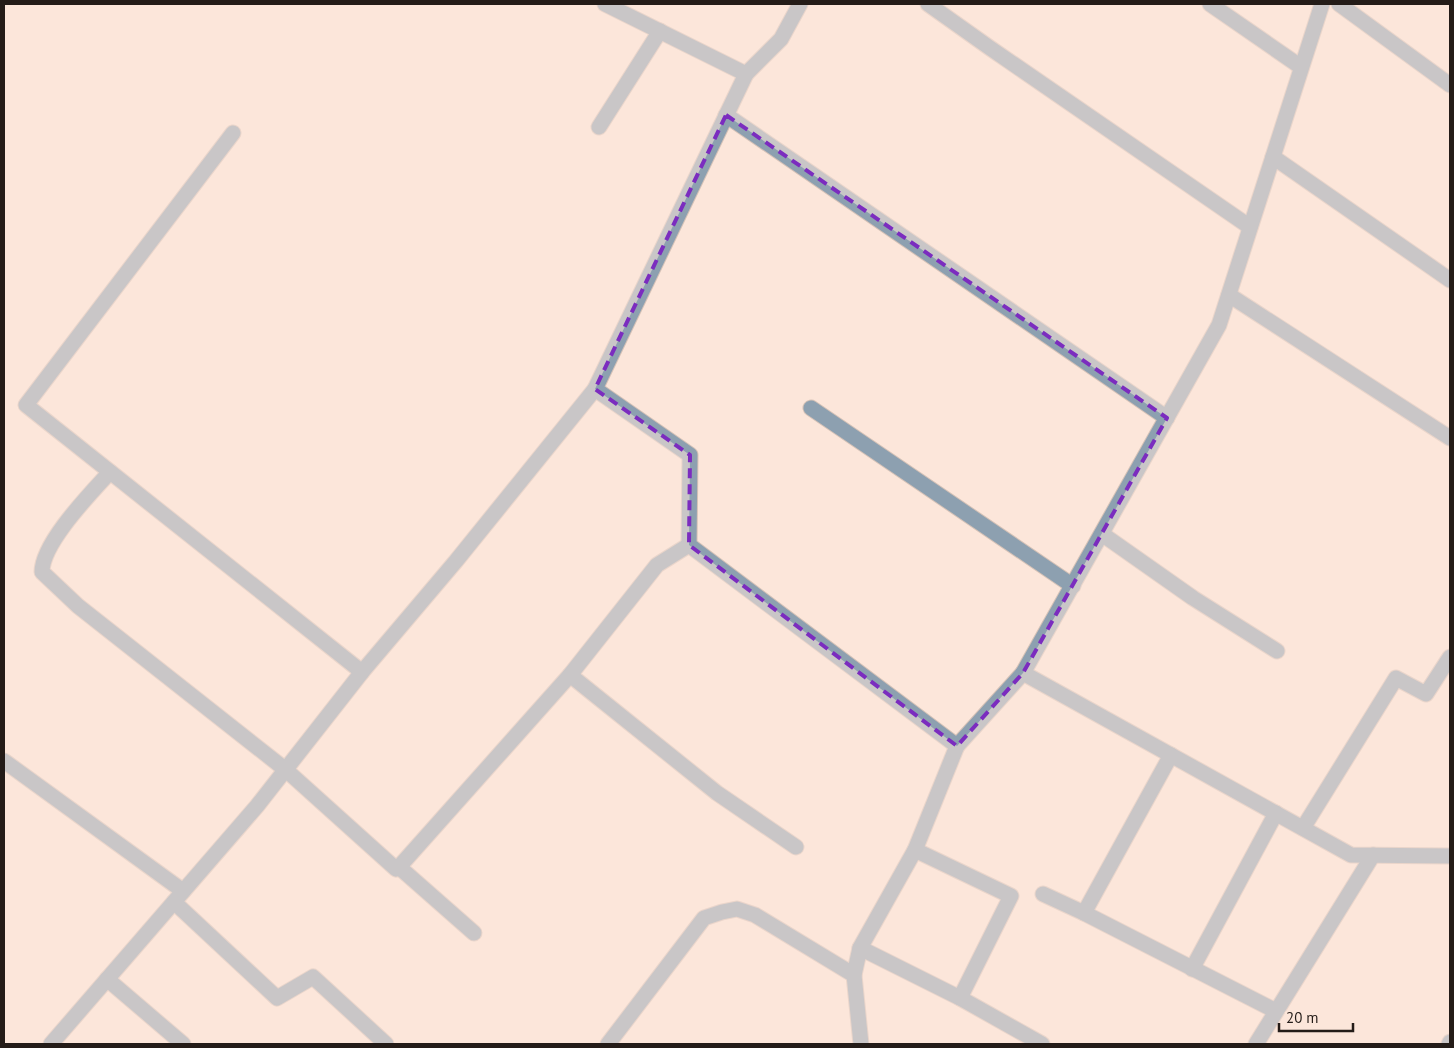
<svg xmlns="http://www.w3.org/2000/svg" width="1454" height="1048" font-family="'PT Sans',sans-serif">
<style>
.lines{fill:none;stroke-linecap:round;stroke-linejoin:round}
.minor-casing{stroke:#d5c2b7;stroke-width:17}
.minor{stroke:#8da0b0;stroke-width:15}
.marked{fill:none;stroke:#7b2cbf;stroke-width:4;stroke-dasharray:10 6;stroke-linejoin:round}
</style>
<rect width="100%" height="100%" fill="#fce6da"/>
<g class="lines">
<g class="minor-casing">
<g id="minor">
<polyline points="605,4 746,74 595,389 690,455 689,545 957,746 1023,673 1351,855 1450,856"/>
<polyline points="928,4 990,48 1250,227"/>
<polyline points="1210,4 1301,67"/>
<polyline points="1339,4 1450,85"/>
<polyline points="746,74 781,39 800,4"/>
<polyline points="726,115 1167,418"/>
<polyline points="599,127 660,31"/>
<polyline points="233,133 26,405 362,672"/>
<polyline points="1273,157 1450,280"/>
<polyline points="1229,295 1450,438"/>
<polyline points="811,408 1073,586"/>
<path d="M110 472C90 494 42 543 42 572L78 606 286 770 396 869 399 867 570 675 657 565 689 545"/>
<polyline points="1102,534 1193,598 1277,651"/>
<polyline points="1023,673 1219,325 1322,4"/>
<polyline points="570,675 717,793 796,847"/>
<polyline points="4,761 183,891"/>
<polyline points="1303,828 1396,678 1426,694 1450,657"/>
<polyline points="915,850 1011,896 960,998"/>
<polyline points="399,867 474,933"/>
<polyline points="1043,894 1084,913 1276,1011"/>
<polyline points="174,902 277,998 313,977 386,1044"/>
<polyline points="1084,913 1171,755"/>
<polyline points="860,948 960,998 1042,1044"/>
<polyline points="1192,969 1276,813"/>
<polyline points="107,979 183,1044"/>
<polyline points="51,1044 257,806 362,672 456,561 595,389"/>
<polyline points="608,1044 704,918 722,912 737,909 755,915 854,975"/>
<polyline points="861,1044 854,975 860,948 915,850 957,746"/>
<polyline points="1256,1044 1373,855"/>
<polyline points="1449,1044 1450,1042"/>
</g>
</g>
<use href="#minor" class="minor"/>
</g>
<path d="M0 0H1454V1048H0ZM726 115 1167 418 1023 673 957 746 689 545 690 455 595 389Z" fill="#fce6da" fill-opacity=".55" fill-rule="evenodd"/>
<path class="marked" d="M726 115 1167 418 1023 673 957 746 689 545 690 455 595 389Z"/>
<rect width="1454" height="1048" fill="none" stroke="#241c18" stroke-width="10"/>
<path d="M1279 1023v8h74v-8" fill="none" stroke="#241c18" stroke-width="2.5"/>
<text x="1286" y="1023" font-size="15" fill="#241c18" stroke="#fce6da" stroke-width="4" paint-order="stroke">20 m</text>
</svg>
